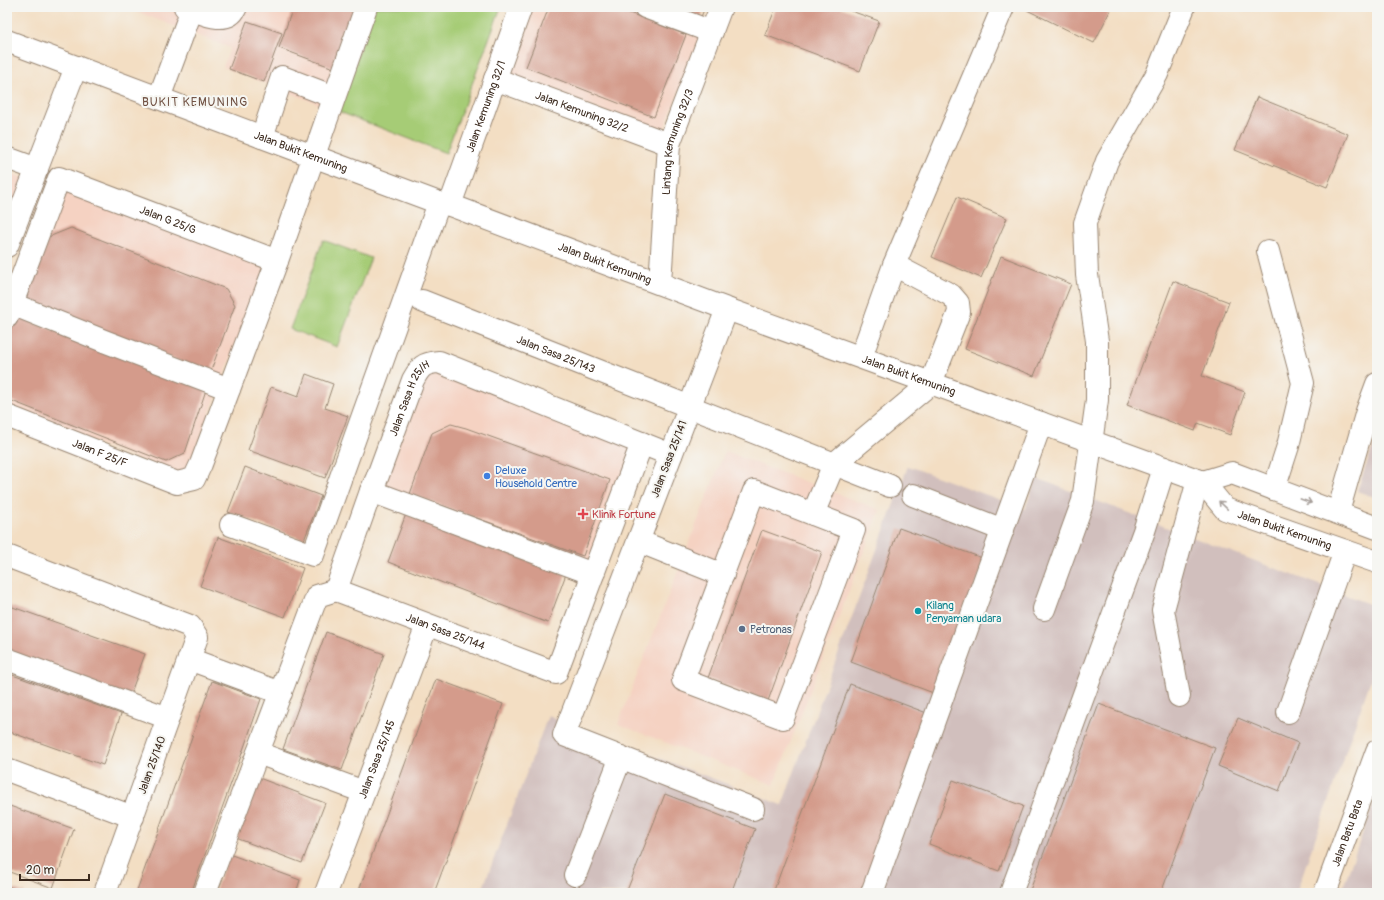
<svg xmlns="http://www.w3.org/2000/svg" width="1384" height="900" font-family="Pangolin,sans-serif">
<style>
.built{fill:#f5d2c2}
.industrial{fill:#d1bfbd}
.green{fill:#a6cc76;stroke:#707b4a}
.building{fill:#d49b8b}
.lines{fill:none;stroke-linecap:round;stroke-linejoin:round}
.minor-casing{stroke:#978470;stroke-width:24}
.major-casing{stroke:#978470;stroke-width:24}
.minor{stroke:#fff;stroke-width:22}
.major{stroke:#fff;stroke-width:22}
.oneway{stroke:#a79f9a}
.shop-dot{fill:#3f7fe0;stroke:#f6f6f2;stroke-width:1.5}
.health-dot{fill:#e0444e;stroke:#f6f6f2;stroke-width:1.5}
.culture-dot{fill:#0f9aa8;stroke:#f6f6f2;stroke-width:1.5}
.service-dot{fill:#5c6f8a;stroke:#f6f6f2;stroke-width:1.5}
.labels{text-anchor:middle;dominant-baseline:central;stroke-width:4;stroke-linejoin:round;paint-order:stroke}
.street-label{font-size:11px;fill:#3b2a1e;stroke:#f6f6f2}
.shop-label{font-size:11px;fill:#366cbe;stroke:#f6f6f2;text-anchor:start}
.health-label{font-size:11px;fill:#be3a42;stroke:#f6f6f2;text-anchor:start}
.culture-label{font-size:11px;fill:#0d838f;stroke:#f6f6f2;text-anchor:start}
.service-label{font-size:11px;fill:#4e5e75;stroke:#f6f6f2;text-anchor:start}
.neighbourhood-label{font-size:12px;letter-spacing:1px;fill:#715244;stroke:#f6f6f2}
</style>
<rect width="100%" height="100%" fill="#f6f6f2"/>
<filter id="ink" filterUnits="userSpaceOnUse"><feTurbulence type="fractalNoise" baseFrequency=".025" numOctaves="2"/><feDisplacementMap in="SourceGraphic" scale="8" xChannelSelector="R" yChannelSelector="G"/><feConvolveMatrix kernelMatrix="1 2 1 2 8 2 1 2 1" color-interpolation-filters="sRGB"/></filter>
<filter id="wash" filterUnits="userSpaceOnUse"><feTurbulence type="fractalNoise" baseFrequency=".012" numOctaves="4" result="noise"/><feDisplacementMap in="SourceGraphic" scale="16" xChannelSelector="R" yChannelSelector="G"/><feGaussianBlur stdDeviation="0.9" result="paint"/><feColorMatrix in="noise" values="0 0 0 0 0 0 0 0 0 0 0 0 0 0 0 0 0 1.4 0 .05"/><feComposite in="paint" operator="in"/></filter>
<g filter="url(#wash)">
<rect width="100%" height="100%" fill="#f3dec3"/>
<g class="built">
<polygon points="125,7 375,7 337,111 223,67 230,48"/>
<polygon points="530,7 626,7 702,35 662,134 506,74"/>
<polygon points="7,172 32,181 7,246"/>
<polygon points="61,188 266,265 187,473 177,474 7,408 7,334"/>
<polygon points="437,371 633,449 588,566 381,488 423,379"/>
<polygon points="725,451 880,510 774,785 618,724"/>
</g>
<g class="industrial">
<polygon points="1377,435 1377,498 1357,491"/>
<polygon points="908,466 1025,509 1036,478 1377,607 1377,662 1296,893 481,893 548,716 782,805"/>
<polygon points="1377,793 1377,893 1341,893"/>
</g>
<g class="green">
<polygon points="375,7 501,7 446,153 337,111"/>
<polygon points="323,240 371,258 337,347 290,329"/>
</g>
<g id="blocks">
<g class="building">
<polygon points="293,7 362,7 339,70 279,48"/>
<polygon points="549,7 614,7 686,35 654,117 526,67"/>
<polygon points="674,7 705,7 701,17"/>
<polygon points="776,7 840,7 879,21 860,71 765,35"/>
<polygon points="1028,7 1112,7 1094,43 1027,10"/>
<polygon points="247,21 282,33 264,82 229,69"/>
<polygon points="1257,97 1348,134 1327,187 1235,150"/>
<polygon points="7,195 18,199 7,227"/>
<polygon points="957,197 1007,218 981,278 932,257"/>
<polygon points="71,228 226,289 235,305 210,373 24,302 46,238"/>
<polygon points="1001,256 1071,284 1034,376 965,349"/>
<polygon points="1173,281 1229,302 1202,376 1245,392 1230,435 1198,423 1195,431 1127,405"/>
<polygon points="16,316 206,390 185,453 166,462 7,399 7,338"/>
<polygon points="306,374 333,384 325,408 348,416 325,478 248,450 271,387 298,397"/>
<polygon points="451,424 466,428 610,480 583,556 410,494 432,433"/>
<polygon points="245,467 321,496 304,540 228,512"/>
<polygon points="406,514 566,574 548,623 388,562"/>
<polygon points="899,528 985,559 936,694 851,662"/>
<polygon points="762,530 822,552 768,701 708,678"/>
<polygon points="218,537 303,568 285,617 200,586"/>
<polygon points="7,605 145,654 129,698 7,655"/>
<polygon points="326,632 384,654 342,770 283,749"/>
<polygon points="7,673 121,714 103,765 7,731"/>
<polygon points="436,679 503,704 452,845 434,893 358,893"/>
<polygon points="212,681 261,699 241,756 191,893 136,893"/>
<polygon points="850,684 932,715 867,893 773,893"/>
<polygon points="1099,704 1215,748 1161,893 1029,893"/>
<polygon points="1238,718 1298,743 1279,791 1218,766"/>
<polygon points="259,778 325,803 302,863 236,838"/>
<polygon points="953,780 1023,806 999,871 929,844"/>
<polygon points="665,794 755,829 731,893 626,893"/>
<polygon points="7,805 74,829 53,888 7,871"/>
<polygon points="229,854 300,880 296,893 214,893"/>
<polygon points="7,886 25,893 7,893"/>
</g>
</g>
</g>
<g filter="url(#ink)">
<use href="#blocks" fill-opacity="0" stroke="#978470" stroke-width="1"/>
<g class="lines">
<g class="minor-casing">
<g id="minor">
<path d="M185 7C200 12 227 27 236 7"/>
<polyline points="645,7 712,32"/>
<path id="s1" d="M495 79 669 144"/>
<polyline points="159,98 192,9"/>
<polyline points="262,137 282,77 334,97"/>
<polyline points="7,158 37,169"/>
<path id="s2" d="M450 205 521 7"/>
<polyline points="7,246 76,67"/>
<polyline points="1268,251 1303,383 1288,446 1274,489"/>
<path id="s3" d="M660 283 669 144 721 7"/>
<path id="s4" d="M422 301 890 486"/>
<polyline points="12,304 104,341 229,389"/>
<polyline points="727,309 564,735 753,809"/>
<path id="s5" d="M7 317 59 178 277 261"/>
<polyline points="861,357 894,265 1003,7"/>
<path id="s6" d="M7 416 177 483 194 479 201 464 277 261 366 7"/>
<polyline points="371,491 593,574"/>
<polygon points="754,491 854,530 783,718 683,680"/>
<polyline points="913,495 1003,530"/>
<polyline points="1338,512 1367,411 1377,384"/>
<polyline points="813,514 834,464 931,383 959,312 958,303 951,295 894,265"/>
<polyline points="231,525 313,555 439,203"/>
<polyline points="638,541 723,575"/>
<polyline points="7,556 190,626 197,637 105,893"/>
<path id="s7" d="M336 590 371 491 377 478 413 380C420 367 423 363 439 362L671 455"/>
<path id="s8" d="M336 590 556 673 642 443"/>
<polyline points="1044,609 1083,501 1097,400 1097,341 1087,275 1085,223 1107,161 1157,74 1184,7"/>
<polyline points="7,659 168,718"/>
<polyline points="189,659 281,693"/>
<polyline points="1179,696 1163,610 1198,480"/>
<polyline points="1288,712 1345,551"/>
<polyline points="258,753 364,792"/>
<polyline points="7,770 133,817"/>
<polyline points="575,875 621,757"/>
<polyline points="205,893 317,596 336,590"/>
<path id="s9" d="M326 893 427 625"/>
<polyline points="872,893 1041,423"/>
<polyline points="1011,893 1144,531 1164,468"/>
<path id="s10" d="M1325 893 1377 751"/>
</g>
</g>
<g class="major-casing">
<g id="major">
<path id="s11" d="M7 41 262 137 439 203 450 205 727 309 1203 482 1225 509 1377 562"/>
<polyline points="1203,482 1232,473 1377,528"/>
</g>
</g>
<use href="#minor" class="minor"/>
<use href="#major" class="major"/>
</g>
<defs><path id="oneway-shaft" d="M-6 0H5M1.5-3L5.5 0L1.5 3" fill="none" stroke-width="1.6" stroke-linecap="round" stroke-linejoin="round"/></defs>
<g class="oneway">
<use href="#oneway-shaft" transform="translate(1306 501) rotate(20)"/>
<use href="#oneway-shaft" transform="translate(1223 505) rotate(-136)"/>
</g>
</g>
<circle class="shop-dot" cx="487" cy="476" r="4"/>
<path class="health-dot" d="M581 508h4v4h4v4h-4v4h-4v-4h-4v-4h4z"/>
<circle class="culture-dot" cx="918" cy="611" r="4"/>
<circle class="service-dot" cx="742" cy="629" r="4"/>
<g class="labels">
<g class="street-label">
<text stroke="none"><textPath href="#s2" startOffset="105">Jalan Kemuning 32/1</textPath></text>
<text stroke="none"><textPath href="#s1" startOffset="93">Jalan Kemuning 32/2</textPath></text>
<text stroke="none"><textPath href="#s3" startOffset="143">Lintang Kemuning 32/3</textPath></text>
<text stroke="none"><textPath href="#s11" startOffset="314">Jalan Bukit Kemuning</textPath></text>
<text stroke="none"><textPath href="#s5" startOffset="265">Jalan G 25/G</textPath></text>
<text stroke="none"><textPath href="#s11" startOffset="638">Jalan Bukit Kemuning</textPath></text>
<text stroke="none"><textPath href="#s4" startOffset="144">Jalan Sasa 25/143</textPath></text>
<text stroke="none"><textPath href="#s11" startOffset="962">Jalan Bukit Kemuning</textPath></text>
<text stroke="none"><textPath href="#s7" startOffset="206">Jalan Sasa H 25/H</textPath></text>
<text stroke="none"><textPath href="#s6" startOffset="100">Jalan F 25/F</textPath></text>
<text transform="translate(669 459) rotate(-69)">Jalan Sasa 25/141</text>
<text stroke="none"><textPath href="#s11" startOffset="1373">Jalan Bukit Kemuning</textPath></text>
<text stroke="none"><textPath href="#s8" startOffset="117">Jalan Sasa 25/144</textPath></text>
<text stroke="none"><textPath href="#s9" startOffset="143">Jalan Sasa 25/145</textPath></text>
<text transform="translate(152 765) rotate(-70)">Jalan 25/140</text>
<text stroke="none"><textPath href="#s10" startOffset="64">Jalan Batu Bata</textPath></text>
</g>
<g class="shop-label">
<text x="495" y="470">Deluxe<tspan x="495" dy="13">Household Centre</tspan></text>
</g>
<g class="health-label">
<text x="592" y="514">Klinik Fortune</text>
</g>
<g class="culture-label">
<text x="926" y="605">Kilang<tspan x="926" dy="13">Penyaman udara</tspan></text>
</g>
<g class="service-label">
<text x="750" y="629">Petronas</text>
</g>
<g class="neighbourhood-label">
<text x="195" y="102">BUKIT KEMUNING</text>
</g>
</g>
<rect width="1384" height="900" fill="none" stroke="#f6f6f2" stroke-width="24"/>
<path d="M20 874v6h69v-6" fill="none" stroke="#3b2a1e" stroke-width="2"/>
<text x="26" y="874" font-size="12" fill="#3b2a1e" stroke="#f6f6f2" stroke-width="3" paint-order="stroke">20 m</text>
</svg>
